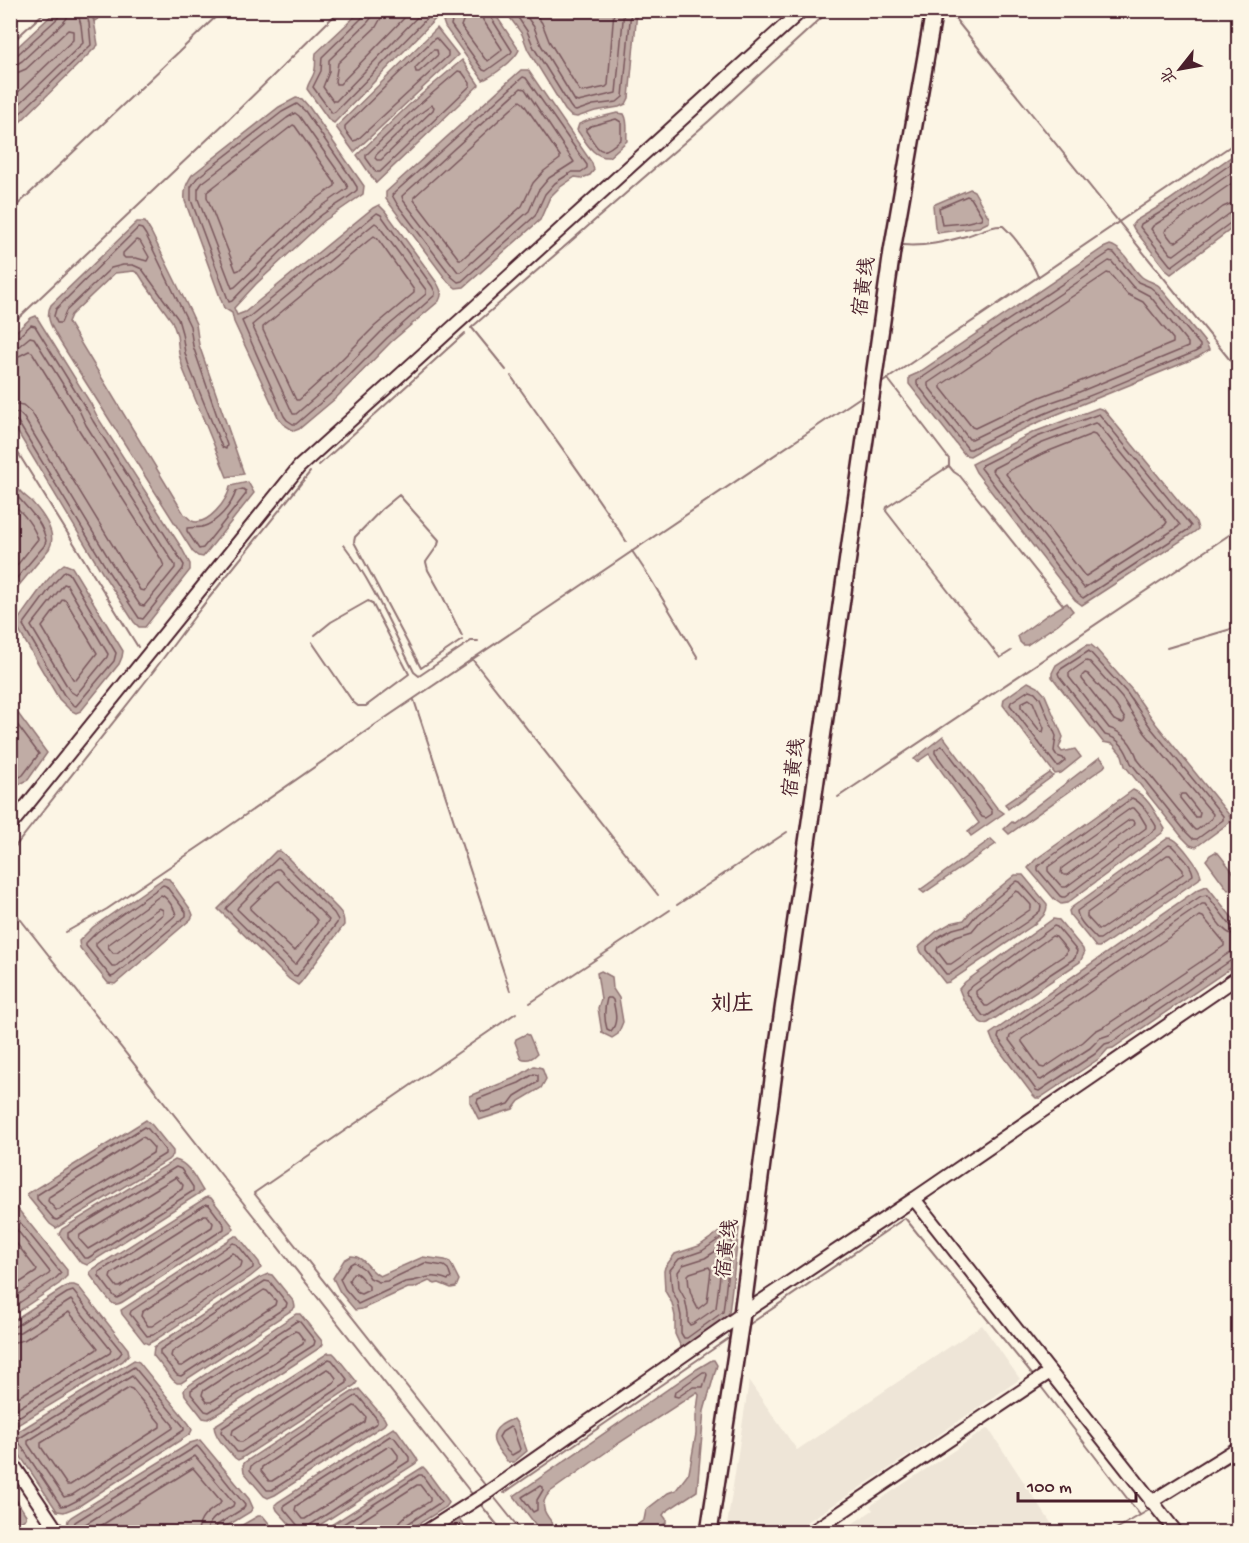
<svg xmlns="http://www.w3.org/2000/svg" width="1249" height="1543" font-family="'Gochi Hand','LXGW WenKai TC',sans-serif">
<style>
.built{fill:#eee5d7}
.water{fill:#c0aca5;stroke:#917474;stroke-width:1.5}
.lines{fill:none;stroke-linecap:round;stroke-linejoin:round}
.shore{stroke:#79575c;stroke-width:1.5}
.stream{stroke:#917474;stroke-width:2}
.minor-casing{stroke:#4a1f2b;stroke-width:16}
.major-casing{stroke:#4a1f2b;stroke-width:20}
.minor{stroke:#fcf5e5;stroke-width:12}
.major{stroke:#fcf5e5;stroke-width:15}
.labels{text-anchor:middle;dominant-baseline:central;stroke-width:4.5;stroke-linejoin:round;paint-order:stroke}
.street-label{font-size:20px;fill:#4a1f2b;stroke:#fcf5e5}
.quarter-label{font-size:22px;font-weight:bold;fill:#4a1f2b;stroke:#fcf5e5}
</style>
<rect width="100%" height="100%" fill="#fcf5e5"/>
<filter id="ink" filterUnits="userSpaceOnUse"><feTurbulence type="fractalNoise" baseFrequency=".0167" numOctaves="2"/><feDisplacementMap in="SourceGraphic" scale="12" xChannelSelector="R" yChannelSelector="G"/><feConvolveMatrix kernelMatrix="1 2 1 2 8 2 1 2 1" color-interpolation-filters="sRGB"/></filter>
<g filter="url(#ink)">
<g class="built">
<polygon points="982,1325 1020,1379 896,1464 792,1532 726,1532 749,1381 797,1450"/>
<polygon points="988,1428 1057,1532 840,1532 873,1510 870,1506"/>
</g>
<g class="water">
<path d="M455 10 493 11 519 50C515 60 493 76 483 80L445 27 443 21Z"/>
<polygon points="56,11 90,11 94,21 98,45 11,131 11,53"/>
<path d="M361 11H443L334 123 329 120 307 89C308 82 314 77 315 69 316 64 315 59 316 53Z"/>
<polygon points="505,11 637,11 629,98 626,104 619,107 595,111 577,117 571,116 565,110 528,50 522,34"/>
<polygon points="437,28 458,55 354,152 336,127"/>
<polygon points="462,60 479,85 376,183 357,155 409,105"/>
<polygon points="521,70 528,70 592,163 594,170 590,175 582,178 575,177 559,188 550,197 540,220 464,287 456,288 448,282 392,207 386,199 386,192"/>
<path d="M296 98 302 99 309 107 364 186 363 194 324 221 256 284 234 308 237 315 245 312 373 208 379 205 385 211 437 283C441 290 443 294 439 301L391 342 336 398 299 429 294 431 283 424 279 419 234 322 232 313 224 308 185 201C184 190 186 184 192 175L279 107Z"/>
<path d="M617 113 624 114C629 122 626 132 627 141L609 157C593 158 586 142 577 130L579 124 589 120Z"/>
<polygon points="1238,152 1238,224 1171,274 1167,271 1134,229 1132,225 1135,221 1168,201"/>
<polygon points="970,189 974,191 989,218 989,222 979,227 938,233 935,228 933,205"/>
<path d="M137 222H145L151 232 190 311 196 324 199 345 244 474 227 477 183 369 179 354 177 335 172 321 144 282 139 274 134 271 115 273 71 315 68 322 184 514C187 516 189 519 192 521 207 527 229 499 230 486L248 482 254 493 203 557 198 556 193 552 59 340C53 329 44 317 51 305Z"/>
<path d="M1110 245C1125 249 1130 267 1142 277 1147 281 1154 282 1159 286L1207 345 1209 350 1198 357 1048 418 991 444 970 456 965 455 909 384V377L918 373 1103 248Z"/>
<polygon points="36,316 91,404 98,418 181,547 190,564 190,570 145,627 139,627 134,622 103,574 11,421 11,336 31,318"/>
<polygon points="1098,408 1104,410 1196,522 1198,529 1193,533 1082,605 1075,600 976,472 972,464 1034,432"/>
<path d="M10 474C14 479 16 486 20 491 23 495 28 498 31 501 42 513 58 534 49 549L11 595Z"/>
<path d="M64 564 72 567 123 651 122 657 119 664 81 711 76 713 70 710 59 699 15 624C29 606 47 576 64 564Z"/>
<polygon points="1067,603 1073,611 1058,624 1027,645 1023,645 1020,642 1018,636 1047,615"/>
<polygon points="1087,645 1091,645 1096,649 1132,690 1156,724 1230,816 1230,822 1196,847 1190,845 1182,837 1125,766 1122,755 1113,744 1103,742 1052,677 1052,673 1056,665"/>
<polygon points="1028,682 1038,687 1045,695 1063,737 1059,748 1062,752 1075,749 1081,757 1061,773 1055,774 1003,705 1004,699"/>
<polygon points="11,704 47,753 28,780 20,784 11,776"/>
<polygon points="943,736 997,808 1004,813 971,836 968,832 979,823 929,754 917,762 914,759"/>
<polygon points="1100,757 1106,764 1104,767 1009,834 1004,829 1012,822 1014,823"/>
<polygon points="1050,773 1053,776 1008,809 1005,804"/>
<path d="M1133 790C1148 796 1157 816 1165 829L1162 833 1067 903 1061 904 1055 900 1028 868 1035 860Z"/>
<path d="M1168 838C1170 838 1172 838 1173 839 1180 842 1200 868 1201 876L1199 879 1103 945 1099 947H1096L1070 915 1069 911 1071 908Z"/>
<polygon points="991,839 996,844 924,893 920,890"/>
<path d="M276 851H280L286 856 338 909C343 914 344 918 344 925L301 982 298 985 289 979 218 909Z"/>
<polygon points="1215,852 1219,854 1237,877 1238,883 1233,889 1228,890 1206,860 1210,855"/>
<path d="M1015 875H1023L1047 904C1048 914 1040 919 1032 926L949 982 945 983 921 952 919 947 937 931 951 923 964 920 972 910Z"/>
<polygon points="164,878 169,879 191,910 193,915 191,919 115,984 108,983 80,948 79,941 93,927"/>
<polygon points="1207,886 1238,925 1238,963 1113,1048 1108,1049 1100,1058 1040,1098 1036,1098 1032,1094 993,1042 990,1034 1197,890"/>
<polygon points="1053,919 1059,920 1083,949 1084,954 1080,962 988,1023 984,1024 980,1022 964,1001 959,989 965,982"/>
<polygon points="601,971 612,977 613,989 619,998 623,1022 618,1034 612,1038 602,1033 598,1008 601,999 597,973"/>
<path d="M526 1034 529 1035 537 1054C533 1058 527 1061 521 1058L515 1042 516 1039Z"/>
<polygon points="534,1066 542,1068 546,1079 541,1088 519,1101 513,1109 479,1120 470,1102 470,1096 517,1077"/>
<polygon points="146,1120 152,1125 173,1151 173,1155 168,1160 56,1228 50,1224 29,1198 27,1194"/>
<path d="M175 1160C189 1163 196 1180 203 1191L87 1265 80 1262 59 1234 62 1229Z"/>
<path d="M207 1197 211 1198 232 1225 234 1229 231 1232 124 1301C121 1303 118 1305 114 1304 108 1302 96 1282 91 1276L90 1272 93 1269Z"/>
<polygon points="11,1204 14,1205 17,1208 67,1270 67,1276 59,1284 11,1316"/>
<path d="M736 1224 739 1228 729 1313C721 1326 697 1338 685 1346L681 1347 675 1334V1316L672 1303 665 1291 664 1271 665 1267 675 1254 699 1246 725 1228Z"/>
<polygon points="235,1236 238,1236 259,1262 261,1268 250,1277 155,1340 148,1344 144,1342 122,1314 121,1310"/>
<path d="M351 1256C365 1256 369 1271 380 1276L423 1257 445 1260 450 1262 459 1280 456 1287 451 1288 439 1283 435 1284 429 1281 414 1288H408L362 1309 355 1310 340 1292 333 1278 344 1260Z"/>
<polygon points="268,1274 272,1275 294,1302 295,1307 292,1310 181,1383 177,1383 173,1380 153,1355 154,1347 259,1278"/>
<polygon points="70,1285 74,1285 79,1287 128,1349 129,1354 123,1361 11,1429 11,1322 65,1287"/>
<polygon points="296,1314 300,1314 321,1340 323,1344 321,1347 229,1407 208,1419 203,1418 185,1395 184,1391 185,1388"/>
<path d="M328 1353H333L336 1356 357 1382 355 1385 242 1458 238 1460 235 1458C227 1449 215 1438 214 1426Z"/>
<polygon points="134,1360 139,1362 189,1424 192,1430 190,1434 79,1506 64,1512 57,1511 11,1442 11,1436"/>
<path d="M712 1360H714L717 1365 704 1411 697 1491 665 1512 663 1515 666 1519V1523L652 1532H626L644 1520 646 1510 668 1493 676 1490 689 1473 696 1434V1416L699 1395 697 1392 619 1443 550 1492C535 1507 549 1519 560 1532H541L514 1496 697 1369Z"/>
<polygon points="359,1389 384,1418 386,1422 384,1425 275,1495 268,1498 264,1496 244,1472 243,1465 245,1462 352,1392"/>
<path d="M514 1419 518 1425 527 1451 514 1462H508C498 1450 485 1437 501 1425 506 1422 509 1420 514 1419Z"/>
<polygon points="393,1428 397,1430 416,1457 418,1461 415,1464 309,1532 297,1532 277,1510 275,1505 278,1502"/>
<polygon points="200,1440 249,1499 253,1508 250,1512 217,1532 71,1532 67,1526 68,1520 71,1517 190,1443"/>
<polygon points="423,1467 426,1470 447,1499 449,1503 446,1507 406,1532 320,1532"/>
<polygon points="11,1492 26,1515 26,1518 11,1529"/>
<polygon points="258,1516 263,1516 276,1532 230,1532"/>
<polygon points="456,1519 460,1520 470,1532 433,1532"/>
</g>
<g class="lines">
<g class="shore">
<polyline points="365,10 363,17 322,57 321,71 313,87 332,113 335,112 435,10"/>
<polyline points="372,10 372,17 368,22 329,60 329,72 323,87 333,101 336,101 424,10"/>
<polyline points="381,10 381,18 376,27 338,63 335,81 336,84 340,84 412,10"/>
<path d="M458 10C458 17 451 19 451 25L483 70 486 71 511 53 512 51 490 16 489 10"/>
<polyline points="466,10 465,16 461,26 485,59 488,61 501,51 502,49 483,20 481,10"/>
<polyline points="513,10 527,31 534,48 570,106 573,110 576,111 593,105 617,102 623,97 631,10"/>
<polyline points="522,10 534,27 541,45 575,101 578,102 616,93 624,10"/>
<polyline points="533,10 542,23 549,41 579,90 582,92 606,87 608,85 614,10"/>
<polygon points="436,38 448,52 448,56 357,140 353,141 345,130 345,126 434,39"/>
<polygon points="433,50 437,50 438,55 419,72 416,72 415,68"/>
<polyline points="10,57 17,55 58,18 60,10"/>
<polyline points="10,64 17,64 22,61 63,23 67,18 68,10"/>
<polygon points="458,71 462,72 470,83 470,86 380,172 376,172 366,158 366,155 413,110"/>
<polyline points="10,73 19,72 26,69 68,30 73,31 73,40 10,100"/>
<polygon points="523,77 526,78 587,165 587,168 581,172 572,172 555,183 545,194 535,216 462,281 458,282 452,277 397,204 392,195"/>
<polygon points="521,88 525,89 574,162 549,178 538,191 529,211 461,272 458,272 403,200 402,196"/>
<polygon points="520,101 523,103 560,156 560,159 544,171 533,183 522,206 462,259 459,259 414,200 414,197"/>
<path d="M297 104 305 111 352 179 357 187V190C346 201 331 207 319 217 289 242 259 273 232 301L229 302 191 200V187L197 178 282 112Z"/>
<polygon points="432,105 434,107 433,110 381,160 377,160 375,158 376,155 418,115"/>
<polyline points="10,113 83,43 81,25 77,10"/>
<polygon points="295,113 299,116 346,183 348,188 315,211 235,287 232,288 198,199 198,189 202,183 287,118"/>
<path d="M616 119 621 122V139C600 159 600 151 586 131V129L591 126Z"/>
<polyline points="10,123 91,45 89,23 85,10"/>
<polygon points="293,125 295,126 335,183 335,186 309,204 239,270 236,271 207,197 207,192"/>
<polyline points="1238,159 1171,206 1141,224 1140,227 1170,265 1172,266 1233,221 1238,220"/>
<polyline points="1238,168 1175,212 1153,226 1151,229 1171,254 1174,255 1229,214 1238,212"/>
<polyline points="1238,179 1166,229 1165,232 1172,241 1176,242 1223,207 1230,204 1238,203"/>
<polygon points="967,196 971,198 982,216 981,219 964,223 942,225 939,208"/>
<polygon points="377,213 381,215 432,286 435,292 435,295 387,338 332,393 296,424 293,424 287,420 284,416 242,321 249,317"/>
<polygon points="375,223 378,225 426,290 426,294 381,332 326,388 296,414 293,414 252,325"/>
<polygon points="138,228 142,229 146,235 190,326 193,346 227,445 226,449 222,447 189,366 185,353 182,333 178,319 142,269 133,265 123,265 111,268 66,311 61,323 57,323 54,316 56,309"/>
<polygon points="374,236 377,238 414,290 414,293 375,326 320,381 299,400 296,400 263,330 263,327"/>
<polygon points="136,240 140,241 149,257 147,261 136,258 125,258 123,256 123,253"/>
<path d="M1110 252 1114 253 1138 282 1150 287 1155 291 1200 345V349L1195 352C1155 368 1116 386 1076 401 1040 415 1004 430 971 449H968L917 384V381Z"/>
<polygon points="1109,261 1112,262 1133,287 1150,296 1188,343 1188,347 1072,395 1043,405 972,439 969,439 928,386 928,383"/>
<polygon points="1107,273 1110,274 1127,294 1143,302 1173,339 1173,343 1069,386 1040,397 975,428 972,427 941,388 941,385"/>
<polyline points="10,340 16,339 31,325 35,326 85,407 93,421 184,565 183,569 143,619 139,618 108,571 18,422 15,420 10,419"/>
<polyline points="10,348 19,346 30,337 34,338 79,410 86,425 175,565 175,568 144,606 140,605 114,567 24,418 19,413 10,412"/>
<polyline points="10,357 19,356 29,351 32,352 71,415 79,430 161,559 164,566 144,591 140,590 32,413 23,405 10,403"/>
<polygon points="1099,414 1191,526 1189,529 1083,598 1079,595 981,468 982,465 1037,437"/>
<polygon points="1095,423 1098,424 1180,525 1178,527 1084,588 992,470 994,468 1040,444"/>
<polygon points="1092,434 1095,435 1167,522 1165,525 1086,576 1084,575 1006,474 1008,471 1044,453"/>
<path d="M10 486C22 506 42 517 46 541L44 546 10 586"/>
<path d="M243 489 246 491V494L203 548 199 549 187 531V528C191 527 197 528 202 527 217 523 232 505 236 491Z"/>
<path d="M10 501C22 512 33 524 38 539L10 574"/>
<polygon points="65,571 69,573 116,653 114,661 76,706 73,705 64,695 23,625 54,583"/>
<polygon points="64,584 67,585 108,654 107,657 76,695 70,691 31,626"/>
<polygon points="63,599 66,601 97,653 76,680 73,679 42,627"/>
<path d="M1089 651 1127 693 1151 728 1223 816V820L1197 839H1193L1186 832 1131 763C1126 750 1120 738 1105 735L1059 676 1058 673 1061 669Z"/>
<path d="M1086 661 1090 662 1122 698 1145 733 1213 814 1212 818 1197 830H1195L1192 827 1138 760C1133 745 1125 733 1109 728L1069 677V673Z"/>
<polygon points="1085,673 1088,674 1115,704 1125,719 1124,722 1122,723 1114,720 1082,679 1082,676"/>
<polygon points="1029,690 1035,692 1040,698 1056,736 1054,751 1057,756 1063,758 1065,761 1059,766 1056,765 1010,705 1011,702"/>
<polygon points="1029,699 1033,702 1044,728 1043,732 1040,731 1021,707 1021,703"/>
<polyline points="10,715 39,754 23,775 20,777 15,773 10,773"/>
<polygon points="941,746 944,747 992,811 992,814 986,818 982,817 935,753 935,750"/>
<polygon points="1181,794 1185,794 1200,813 1199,817 1195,817 1180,798 1180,796"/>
<path d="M1132 798C1143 803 1150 816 1156 826V829L1065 897H1062L1060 896 1038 870V866Z"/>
<polygon points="1131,808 1134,808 1140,815 1146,825 1146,828 1066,887 1062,887 1048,871 1048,867"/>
<polygon points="1132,820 1134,822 1133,826 1067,875 1064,875 1061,873 1062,868 1129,820"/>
<path d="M1169 845 1172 846C1179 854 1192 864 1193 875L1100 939H1097C1090 931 1078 922 1077 911Z"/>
<polygon points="1167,855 1170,855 1183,870 1183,874 1102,929 1098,929 1087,917 1087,913"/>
<polygon points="278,858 282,861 334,913 338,920 337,923 297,976 293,975 226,909 227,907"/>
<polygon points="279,869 329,920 296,964 294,964 237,909 238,907 276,869"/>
<polygon points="279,881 317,920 317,923 295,951 293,950 250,909 251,906 276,882"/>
<polygon points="1017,881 1020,882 1041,906 1040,911 1028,921 950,974 946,974 927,950 927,946 940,936 953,929 968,925 977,914"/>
<polygon points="163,885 166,886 186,912 186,916 114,976 111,977 86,946 86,943 97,932"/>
<polygon points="1016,891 1019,892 1031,905 1031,909 951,964 947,964 937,951 938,947 956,936 972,931 982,919"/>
<path d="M161 895C167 897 175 909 176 915L116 966H112L96 946V943L102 938Z"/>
<polygon points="159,908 163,910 163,914 117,953 113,953 108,947 109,944"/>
<polygon points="1200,916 1203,917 1224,942 1224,946 1105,1026 1095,1031 1083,1042 1044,1068 1040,1067 1022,1042 1022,1039"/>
<polygon points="1054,926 1057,927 1077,951 1075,958 987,1016 983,1016 966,992 967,990"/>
<polyline points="1238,928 1231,926 1207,895 1201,896 999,1034 998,1038 1036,1090 1039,1091 1095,1054 1105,1044 1112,1042 1233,959 1238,959"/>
<polygon points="1052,936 1056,937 1067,950 1066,954 988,1006 985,1006 976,994 976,991"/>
<path d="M1238 936C1223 935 1214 916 1205 904H1202L1010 1036 1009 1040 1038 1079 1041 1080 1090 1048 1100 1038 1109 1035 1229 953 1238 951"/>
<path d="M607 998H611L613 1000C615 1011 619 1022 611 1031L607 1029C604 1019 604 1009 607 998Z"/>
<polygon points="534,1074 538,1075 538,1082 515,1096 509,1104 484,1112 481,1111 477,1102 478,1099 519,1083"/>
<polygon points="144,1127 148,1129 165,1150 165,1154 57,1220 54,1219 37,1199 37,1195"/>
<polygon points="142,1137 145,1138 154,1148 153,1153 59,1210 56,1210 48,1201 49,1197"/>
<polygon points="176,1167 181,1169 193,1187 193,1191 88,1258 84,1258 68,1237 68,1233"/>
<polygon points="176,1177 183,1185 182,1189 100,1242 88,1249 79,1239 80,1235"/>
<polygon points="206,1204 209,1205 224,1225 224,1229 121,1296 117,1298 114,1296 99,1276 99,1272"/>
<polyline points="10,1210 61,1273 55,1279 10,1309"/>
<polygon points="204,1215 207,1215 213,1223 212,1227 120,1287 117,1287 110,1278 111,1274"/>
<polyline points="10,1221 50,1272 49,1274 10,1300"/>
<polygon points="728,1233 731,1233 732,1236 723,1312 687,1338 684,1338 681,1333 681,1316 678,1302 672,1290 670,1270 679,1259 702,1251"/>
<polyline points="10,1235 37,1270 36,1272 10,1289"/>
<polygon points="233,1243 237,1244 253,1264 253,1268 153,1335 147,1336 130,1314 131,1311"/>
<polygon points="719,1249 722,1249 723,1251 716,1308 693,1324 690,1325 688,1322 688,1314 685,1299 679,1288 678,1272 683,1265 705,1258"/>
<polygon points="232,1253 235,1254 242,1262 241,1266 152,1326 148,1326 141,1316 142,1312"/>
<path d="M354 1262 364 1269 370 1278 379 1282 387 1281 425 1263 444 1266 448 1269 451 1278 448 1280C427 1272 424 1281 405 1282L358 1304 345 1289 340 1279 349 1265Z"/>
<path d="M709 1267 711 1270 707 1302 698 1309C692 1299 688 1286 688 1275L690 1273Z"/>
<path d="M353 1273H356C361 1276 364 1282 369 1286V1290L361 1294 358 1293 349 1280Z"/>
<polygon points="265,1281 270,1282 287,1303 286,1307 181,1376 177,1375 160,1354 160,1350"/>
<polygon points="264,1290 267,1291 276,1301 275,1305 182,1366 179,1366 171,1356 172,1352"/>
<polygon points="297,1321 300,1322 315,1341 314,1345 209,1412 205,1411 191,1394 191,1390"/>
<polyline points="10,1327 16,1326 67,1293 73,1291 122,1352 119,1356 10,1422"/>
<polygon points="295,1331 298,1332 304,1340 303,1344 211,1402 207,1402 202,1395 203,1391"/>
<polyline points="10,1334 20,1332 71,1300 111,1350 110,1353 10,1413"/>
<polyline points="10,1343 24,1340 69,1312 98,1348 96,1350 10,1402"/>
<polygon points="329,1359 332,1360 347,1379 347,1383 241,1452 237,1452 221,1432 222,1428"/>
<polygon points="134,1367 184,1427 184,1430 76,1501 68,1505 61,1506 18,1441 18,1439"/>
<polygon points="327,1369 330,1370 336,1378 335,1382 242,1442 239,1442 232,1434 233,1430"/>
<polygon points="703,1372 706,1372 707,1375 703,1387 693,1387 678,1397 674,1396 675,1392"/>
<polygon points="132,1376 173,1425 173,1428 72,1495 64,1497 28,1444 28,1441"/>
<polygon points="129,1388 132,1389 160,1423 160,1427 70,1485 67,1485 41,1447 41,1443"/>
<polygon points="356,1396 359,1397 377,1419 377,1423 272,1490 267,1490 250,1470 251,1466"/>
<polygon points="354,1406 357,1407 366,1417 365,1422 272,1481 269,1481 261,1471 262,1467"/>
<polygon points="510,1427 513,1429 520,1449 519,1451 512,1455 507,1451 499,1437 502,1432"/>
<polygon points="389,1446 392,1447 398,1455 398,1459 305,1519 302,1519 295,1510 296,1506"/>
<polygon points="540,1486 543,1487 543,1490 537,1500 537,1510 533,1512 522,1497"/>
<polyline points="76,1532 74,1525 75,1522 197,1446 199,1448 245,1505 244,1508 217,1525 215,1532"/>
<path d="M83 1532 84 1525 195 1456 234 1503 233 1506C222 1513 208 1518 207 1532"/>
<path d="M92 1532 94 1530 193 1468 221 1501 220 1504C208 1512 199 1517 198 1532"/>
<polyline points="300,1532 299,1527 284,1509 284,1505 390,1436 394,1437 409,1457 409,1461 310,1525 307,1528 307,1532"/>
<polyline points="331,1532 419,1475 422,1475 440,1500 441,1502 406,1525 404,1532"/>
<path d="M344 1532 417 1485H420L430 1498V1501C418 1510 397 1516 396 1532"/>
</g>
<g class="stream">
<polyline points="92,10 94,21 113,10"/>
<polyline points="948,10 1238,370"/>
<polyline points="10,44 47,10"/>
<polyline points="10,212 223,10"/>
<path d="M903 245C924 247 945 242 966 236 978 233 989 225 1003 226 1017 239 1031 259 1038 277"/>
<polyline points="10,326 230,118 340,10"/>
<polyline points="471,328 709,121 830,10"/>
<polyline points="472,328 506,370"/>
<path d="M511 376C549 431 590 485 626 541"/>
<polyline points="888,379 949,459 949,466"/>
<polyline points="880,384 1238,141"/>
<polyline points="10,440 138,647"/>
<polyline points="319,465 465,333"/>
<path d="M344 545C373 583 392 629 414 672L419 676 471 641H478"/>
<polyline points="632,551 650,578 698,658"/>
<polyline points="462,636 442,595 428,570 426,562 438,545 439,540 399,495 382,509 355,537 354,542 421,668 462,640"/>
<polyline points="312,642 353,702 358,706 366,706 409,674 372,603 368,601 331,622 315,635"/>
<polyline points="1167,648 1238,627"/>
<polyline points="1011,651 1000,658 886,511 887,507 949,466 954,472 960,476 1063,605"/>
<polyline points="472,659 658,895"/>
<polyline points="414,700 510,991"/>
<polyline points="838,797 1238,529"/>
<polyline points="10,853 149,677 201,608 310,472"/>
<polyline points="677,905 787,832"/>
<polyline points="10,906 472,1494"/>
<polyline points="66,932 107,909 212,838 375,725 865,394"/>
<polyline points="530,1003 670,910"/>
<polyline points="747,1326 905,1218 1034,1377"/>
<polyline points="1039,1384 1140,1515"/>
<polyline points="485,1485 254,1193 516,1013"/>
<polyline points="504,1493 732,1336"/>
<polyline points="1174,1495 1238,1457"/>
<polyline points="494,1497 522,1532"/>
<polyline points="481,1505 503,1532"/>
<polyline points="1111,1532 1149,1510"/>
</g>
<g class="minor-casing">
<g id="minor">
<polyline points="10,826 299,467 802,10"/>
<polyline points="914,1199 1238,977"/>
<polyline points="10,1460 58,1532"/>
<polyline points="1151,1502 1238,1448"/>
<polyline points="425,1532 488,1492 742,1314 914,1199 1176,1532"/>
<polyline points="812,1532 1050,1372"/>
</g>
</g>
<g class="major-casing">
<polyline id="major" points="709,1532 742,1314 774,1072 892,251 934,10"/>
</g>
<use href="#minor" class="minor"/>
<use href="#major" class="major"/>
</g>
</g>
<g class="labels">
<g class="street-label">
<text transform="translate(866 287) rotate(-82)">宿黄线</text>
<text transform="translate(796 768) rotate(-82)">宿黄线</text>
<text transform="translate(729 1249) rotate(-82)">宿黄线</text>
</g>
<g class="quarter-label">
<text x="732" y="1006">刘庄</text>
</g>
</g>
<rect width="1249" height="1543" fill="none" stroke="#fcf5e5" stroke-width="36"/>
<rect x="18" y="18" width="1213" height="1507" fill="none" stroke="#4a1f2b" stroke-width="2" filter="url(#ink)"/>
<g transform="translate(1180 69) rotate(239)" stroke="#fcf5e5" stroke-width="4.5" paint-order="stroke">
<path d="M0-4.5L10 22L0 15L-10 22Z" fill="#4a1f2b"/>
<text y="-9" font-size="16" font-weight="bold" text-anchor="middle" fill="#4a1f2b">北</text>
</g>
<path d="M1018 1492v9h118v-9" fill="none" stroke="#4a1f2b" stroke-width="3"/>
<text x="1027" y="1492" font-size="18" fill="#4a1f2b" stroke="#fcf5e5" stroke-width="4.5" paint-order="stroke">100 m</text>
</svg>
